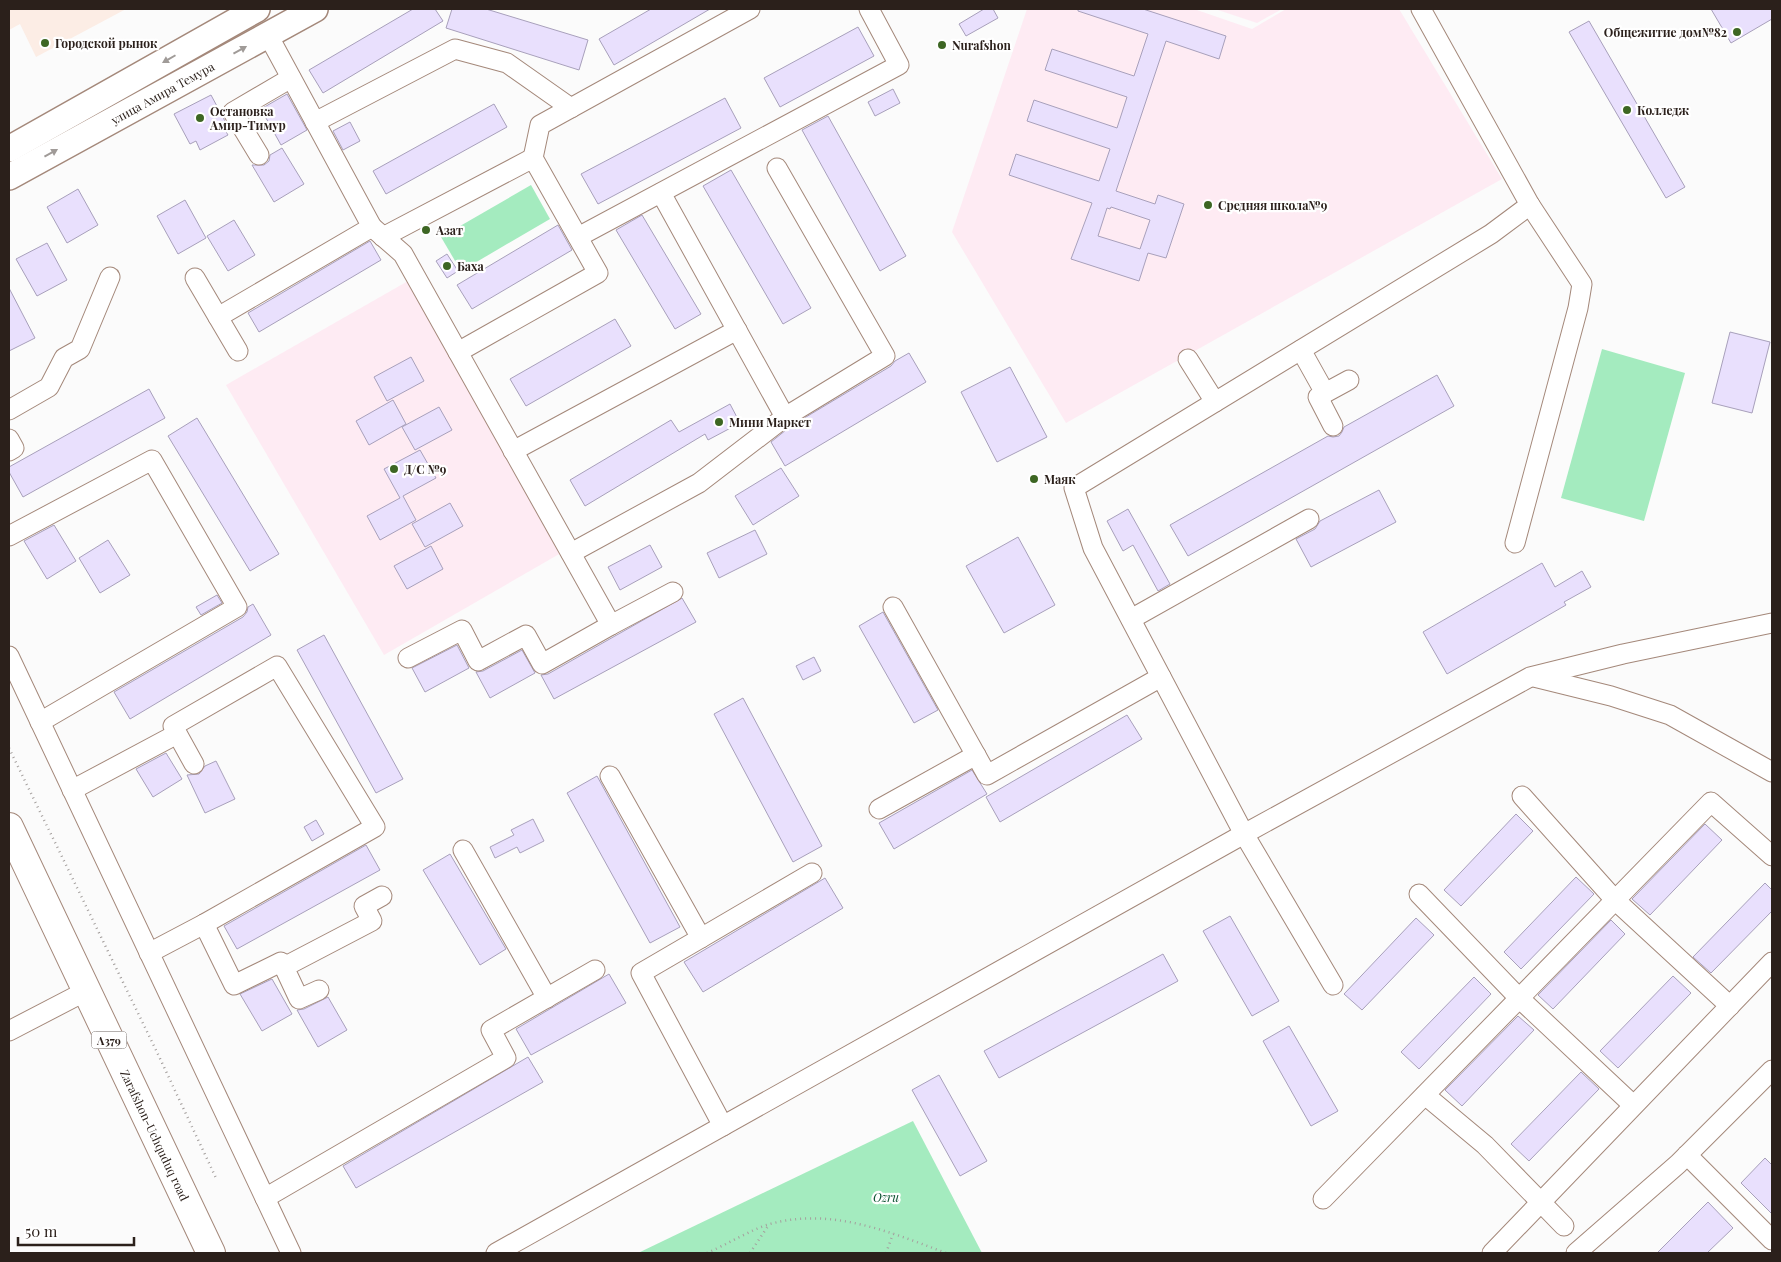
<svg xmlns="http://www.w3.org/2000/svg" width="1781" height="1262" font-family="'Playfair Display',serif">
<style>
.built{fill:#fcede5}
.education{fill:#feebf3}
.green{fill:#a4ebbf}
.building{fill:#e9e0fd;stroke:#a8a0bb;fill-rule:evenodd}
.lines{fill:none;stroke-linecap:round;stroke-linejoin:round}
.minor-casing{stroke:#a4887a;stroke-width:21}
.major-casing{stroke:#a4887a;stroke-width:28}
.highway-casing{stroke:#a4887a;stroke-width:30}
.path{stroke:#a49f9d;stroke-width:2.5;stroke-dasharray:1 4;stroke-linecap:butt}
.minor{stroke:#fff;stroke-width:19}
.major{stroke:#fff;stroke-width:25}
.highway{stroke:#fff;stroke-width:28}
.oneway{fill:#a09b98}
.poi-dot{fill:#3d6623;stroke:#fff;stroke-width:2}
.labels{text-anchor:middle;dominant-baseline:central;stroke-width:4.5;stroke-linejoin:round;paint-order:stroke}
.shield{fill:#fff;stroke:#6b635f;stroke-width:1}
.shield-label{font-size:11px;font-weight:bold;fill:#2b201b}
.poi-label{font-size:12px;font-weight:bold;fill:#2b201b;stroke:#fff;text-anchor:start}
.street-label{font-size:12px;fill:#2b201b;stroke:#fff}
.park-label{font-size:12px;font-style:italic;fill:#0a5130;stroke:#fff}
</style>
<rect width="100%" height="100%" fill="#fbfbfb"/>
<polygon class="built" points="9,9 126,9 36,57 20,24 9,30"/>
<g class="education">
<polygon points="1027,9 1194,9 1252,29 1286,9 1399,9 1502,179 1066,423 952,232"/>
<polygon points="1215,9 1282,9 1257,23"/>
<polygon points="408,281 561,553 384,655 226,385"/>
</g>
<g class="green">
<polygon points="531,185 550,219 461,271 441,237"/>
<polygon points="1602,349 1685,373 1644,521 1561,498"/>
<polygon points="913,1121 982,1253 638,1253"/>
</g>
<g class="building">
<polygon points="413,9 435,9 443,21 323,93 309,70"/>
<polygon points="452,9 486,9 588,40 579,70 446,28"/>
<polygon points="651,9 710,9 614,65 599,39"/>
<polygon points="984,9 993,9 998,18 966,36 959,24"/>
<path d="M1078 9H1143L1226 36 1219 59 1166 41 1116 191 1155 204 1158 195 1184 204 1166 258 1148 253 1139 281 1071 259 1092 203 1009 175 1016 154 1099 181 1110 149 1027 121 1034 100 1117 128 1127 97 1045 70 1052 49 1134 76 1148 34 1078 11ZM1111 207 1150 220 1140 249 1098 236 1107 208 1110 209Z"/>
<polygon points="1711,9 1772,9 1772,19 1731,43"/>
<polygon points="1589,21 1685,187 1666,198 1569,32"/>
<polygon points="858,27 874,56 780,107 764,78"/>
<polygon points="893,89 900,103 875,116 868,102"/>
<polygon points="287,94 307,130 281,145 261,109"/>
<polygon points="211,95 226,123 222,125 228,135 200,150 196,141 190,144 174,114"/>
<polygon points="725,98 741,128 598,204 581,174"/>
<polygon points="494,104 507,127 386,194 373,171"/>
<polygon points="828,116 906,256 880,271 802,130"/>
<polygon points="350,122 360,141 343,150 333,131"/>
<polygon points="282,148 304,184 274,202 252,165 264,165 269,161 270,155"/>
<polygon points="731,170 811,308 783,324 703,186"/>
<polygon points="78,189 98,225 67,243 47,207"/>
<polygon points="185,200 206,238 178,254 157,216"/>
<polygon points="642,215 701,314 675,329 616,230"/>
<polygon points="234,220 255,255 228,271 207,236"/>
<polygon points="558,225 572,250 472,309 457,285"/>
<polygon points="370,241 381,260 259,332 248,313"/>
<polygon points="47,243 67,280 37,296 16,259"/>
<polygon points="447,254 458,271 447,278 436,261"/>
<polygon points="9,288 35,338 9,351"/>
<polygon points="615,319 631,346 526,406 510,379"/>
<polygon points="1730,332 1770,342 1752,413 1712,403"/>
<polygon points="909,353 926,382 785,466 771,442 791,426 891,366 895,361"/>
<polygon points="411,357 424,381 387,401 374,377"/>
<polygon points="1010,367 1047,437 997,462 961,392"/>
<polygon points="1437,375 1454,406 1188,556 1170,525 1328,436 1333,437 1339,436 1342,432 1344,427"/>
<polygon points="149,389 165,418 23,497 9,472 9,467"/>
<polygon points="393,400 406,424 369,445 356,421"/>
<polygon points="730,404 740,423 708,440 705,434 585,506 570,480 671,420 679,432"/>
<polygon points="439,407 452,430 415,450 402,427"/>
<polygon points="197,418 279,554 250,571 168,436"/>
<polygon points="420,450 436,478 403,496 416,520 380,540 367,516 400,498 384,469"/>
<polygon points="781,468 799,496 753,525 735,496"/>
<polygon points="1379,490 1396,522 1311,567 1296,539 1315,529 1320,521"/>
<polygon points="450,503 463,526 425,547 412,524"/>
<polygon points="1128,509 1170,584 1158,591 1133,545 1123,551 1107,521"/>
<polygon points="54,525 76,561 47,579 24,541"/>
<polygon points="755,530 767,554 719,578 707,553"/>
<polygon points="1018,537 1055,605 1004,633 966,566"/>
<polygon points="108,540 130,575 100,593 79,558"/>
<polygon points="650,545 662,567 620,590 608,567"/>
<polygon points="431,546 443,569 407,589 394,566"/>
<polygon points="1542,563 1555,587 1582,571 1591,587 1564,602 1566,605 1447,674 1423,632"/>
<polygon points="217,595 222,603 201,615 196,607"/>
<polygon points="682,598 696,622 554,699 541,675 548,674"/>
<polygon points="253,604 271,635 130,719 114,692 243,617 247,612 248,607"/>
<polygon points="883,612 938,710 914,723 859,626"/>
<polygon points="324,635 403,779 376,793 297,650"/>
<polygon points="457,645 469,668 425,692 412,668"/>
<polygon points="522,650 535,673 490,698 476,672 483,671"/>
<polygon points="814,657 821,671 803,680 796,666"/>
<polygon points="743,698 822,846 793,862 714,714"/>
<polygon points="1127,715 1142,739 1000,822 986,797"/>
<polygon points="166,753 182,779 153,797 136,769"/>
<polygon points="216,761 235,799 205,813 187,775 199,774 205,766"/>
<polygon points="972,770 987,794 894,849 879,823"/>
<polygon points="597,776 680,927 650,943 567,793"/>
<polygon points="1516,814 1533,831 1461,906 1444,890"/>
<polygon points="533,819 544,841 520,853 517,847 495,858 490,847 514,835 511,830"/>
<polygon points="316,820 324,834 312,841 304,827"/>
<polygon points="1705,824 1722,840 1650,915 1632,899"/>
<polygon points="366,845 380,870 237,949 224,926"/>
<polygon points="450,854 506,949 480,965 423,870"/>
<polygon points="1576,877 1594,894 1521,969 1504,952"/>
<polygon points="825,878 843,908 703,992 684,962"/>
<polygon points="1765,883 1772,890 1772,911 1711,973 1693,957"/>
<polygon points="1230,916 1279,1001 1252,1016 1203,931"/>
<polygon points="1416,918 1434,935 1362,1010 1344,994"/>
<polygon points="1611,920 1625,934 1553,1009 1538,995"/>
<polygon points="1163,954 1178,981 999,1078 984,1051"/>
<polygon points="609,974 626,1003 531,1055 516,1029"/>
<polygon points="1673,976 1691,993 1618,1068 1600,1051"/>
<polygon points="1474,977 1491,994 1419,1069 1401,1052"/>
<polygon points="272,979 292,1014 262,1031 240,994"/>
<polygon points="328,997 347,1030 318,1047 297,1010 304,1009"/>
<polygon points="1518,1016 1534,1030 1462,1106 1445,1090"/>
<polygon points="1289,1026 1338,1111 1311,1126 1263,1041"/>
<polygon points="528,1057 543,1082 356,1188 343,1166"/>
<polygon points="1581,1072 1599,1089 1529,1161 1511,1144"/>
<polygon points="939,1075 987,1161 960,1176 912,1090"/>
<polygon points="1765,1158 1772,1165 1772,1214 1741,1183"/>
<polygon points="1708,1202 1733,1228 1707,1253 1657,1253"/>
</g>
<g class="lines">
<g class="minor-casing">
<g id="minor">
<polyline points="1421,9 1530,205 1582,284 1578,308 1515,543"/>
<polyline points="315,122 455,49 507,63 571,108"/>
<polyline points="259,155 233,112 291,78"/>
<polyline points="533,158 540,125 750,9"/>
<polyline points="661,193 785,417"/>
<polyline points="372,227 403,254 611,625 673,592"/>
<polyline points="383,237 533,158 598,273 458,352"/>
<polyline points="578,237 899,65 869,9"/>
<polyline points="195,278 238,351"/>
<polyline points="218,317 372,227 268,35"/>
<polyline points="1301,350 1325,393 1349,380"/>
<polyline points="1188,359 1215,402"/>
<polyline points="1325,393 1318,397 1333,426"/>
<polyline points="9,410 49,387 64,358 80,349 110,277"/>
<polyline points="9,439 14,448 9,451"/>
<polyline points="513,451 737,330"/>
<polyline points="9,536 152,460 237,607 40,722"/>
<polyline points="571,553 699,483 785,417 885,356 777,168"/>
<polyline points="893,607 987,775 1161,677"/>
<polyline points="1131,619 1309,519"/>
<polyline points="9,656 291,1253"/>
<polyline points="408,658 462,630 478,661 526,635 542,664 611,625"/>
<polyline points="1534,677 1611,696 1670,715 1772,772"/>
<polyline points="610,776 701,938 812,873"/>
<polyline points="72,790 177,734"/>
<polyline points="1522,796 1615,900 1730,1006"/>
<polyline points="879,809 976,755"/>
<polyline points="463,850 547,998"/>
<polyline points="1419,894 1519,998 1633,1105"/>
<polyline points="204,924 234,985 281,962 284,967"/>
<polyline points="701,938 641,973 723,1126"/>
<polyline points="149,953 204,924 375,827 277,666 173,726 194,764"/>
<polyline points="1333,985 1244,834 1093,548 1074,488 1491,234 1530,205"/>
<polyline points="319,990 299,999 284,967 372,921 364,906 382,896"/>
<polyline points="9,1031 86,991"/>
<polyline points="1425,1095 1485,1145 1564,1226"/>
<polyline points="1687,1155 1772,1240"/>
<polyline points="265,1198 506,1058 491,1030 595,970"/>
<polyline points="1323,1199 1711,802 1772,856"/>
<polyline points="496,1253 1244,834 1530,677 1623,654 1772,623"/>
<polyline points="1492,1253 1772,962"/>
<polyline points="1576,1253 1678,1164 1772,1070"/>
</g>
</g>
<g class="major-casing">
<g id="major">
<polyline points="9,149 257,9"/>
<path id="s1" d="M9 177 315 9"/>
</g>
</g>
<g class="highway-casing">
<g id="highway">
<path id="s2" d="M9 827 211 1253"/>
</g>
</g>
<g class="path">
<polyline points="9,748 156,1050 216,1178"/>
<path d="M707 1253C726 1245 752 1229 770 1224 831 1207 890 1232 946 1253"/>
<polyline points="750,1253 768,1226"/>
<polyline points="886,1253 893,1234"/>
</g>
<use href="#minor" class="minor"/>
<use href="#major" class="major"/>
<use href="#highway" class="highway"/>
</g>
<defs><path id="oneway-solid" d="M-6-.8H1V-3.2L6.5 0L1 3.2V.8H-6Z" transform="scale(1.25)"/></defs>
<g class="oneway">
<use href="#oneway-solid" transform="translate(240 50) rotate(-29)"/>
<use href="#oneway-solid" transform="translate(169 59) rotate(150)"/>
<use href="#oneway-solid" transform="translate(51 153) rotate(-29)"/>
</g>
<g class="poi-dot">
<circle cx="1737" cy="32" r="5"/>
<circle cx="45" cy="43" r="5"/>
<circle cx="942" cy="45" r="5"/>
<circle cx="1627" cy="110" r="5"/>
<circle cx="200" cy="118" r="5"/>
<circle cx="1208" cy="205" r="5"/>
<circle cx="426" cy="230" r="5"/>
<circle cx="447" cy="266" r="5"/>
<circle cx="719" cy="422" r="5"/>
<circle cx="394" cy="469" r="5"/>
<circle cx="1034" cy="479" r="5"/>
</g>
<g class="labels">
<rect class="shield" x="91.5" y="1031.5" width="35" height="17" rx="4"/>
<g class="shield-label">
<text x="109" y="1040">A379</text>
</g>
<g class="poi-label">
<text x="1727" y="32" text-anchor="end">Общежитие дом№82</text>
<text x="55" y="43">Городской рынок</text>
<text x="952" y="45">Nurafshon</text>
<text x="1637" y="110">Колледж</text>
<text x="210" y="111">Остановка<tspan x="210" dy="14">Амир-Тимур</tspan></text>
<text x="1218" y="205">Средняя школа№9</text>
<text x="436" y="230">Азат</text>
<text x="457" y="266">Баха</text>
<text x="729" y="422">Мини Маркет</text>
<text x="404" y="469">Д/С №9</text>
<text x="1044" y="479">Маяк</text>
</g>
<g class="street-label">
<text stroke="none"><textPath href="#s1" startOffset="175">улица Амира Темура</textPath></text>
<text stroke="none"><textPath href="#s2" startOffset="341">Zarafshon-Uchquduq road</textPath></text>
</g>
<g class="park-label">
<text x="886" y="1197">Ozru</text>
</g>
</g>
<rect width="1781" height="1262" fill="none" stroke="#2b201b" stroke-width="20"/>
<path d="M18 1237v8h116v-8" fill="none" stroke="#2b201b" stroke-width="2.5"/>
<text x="25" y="1237" font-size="15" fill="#2b201b" stroke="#ffffff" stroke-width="4" paint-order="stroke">50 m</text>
</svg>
